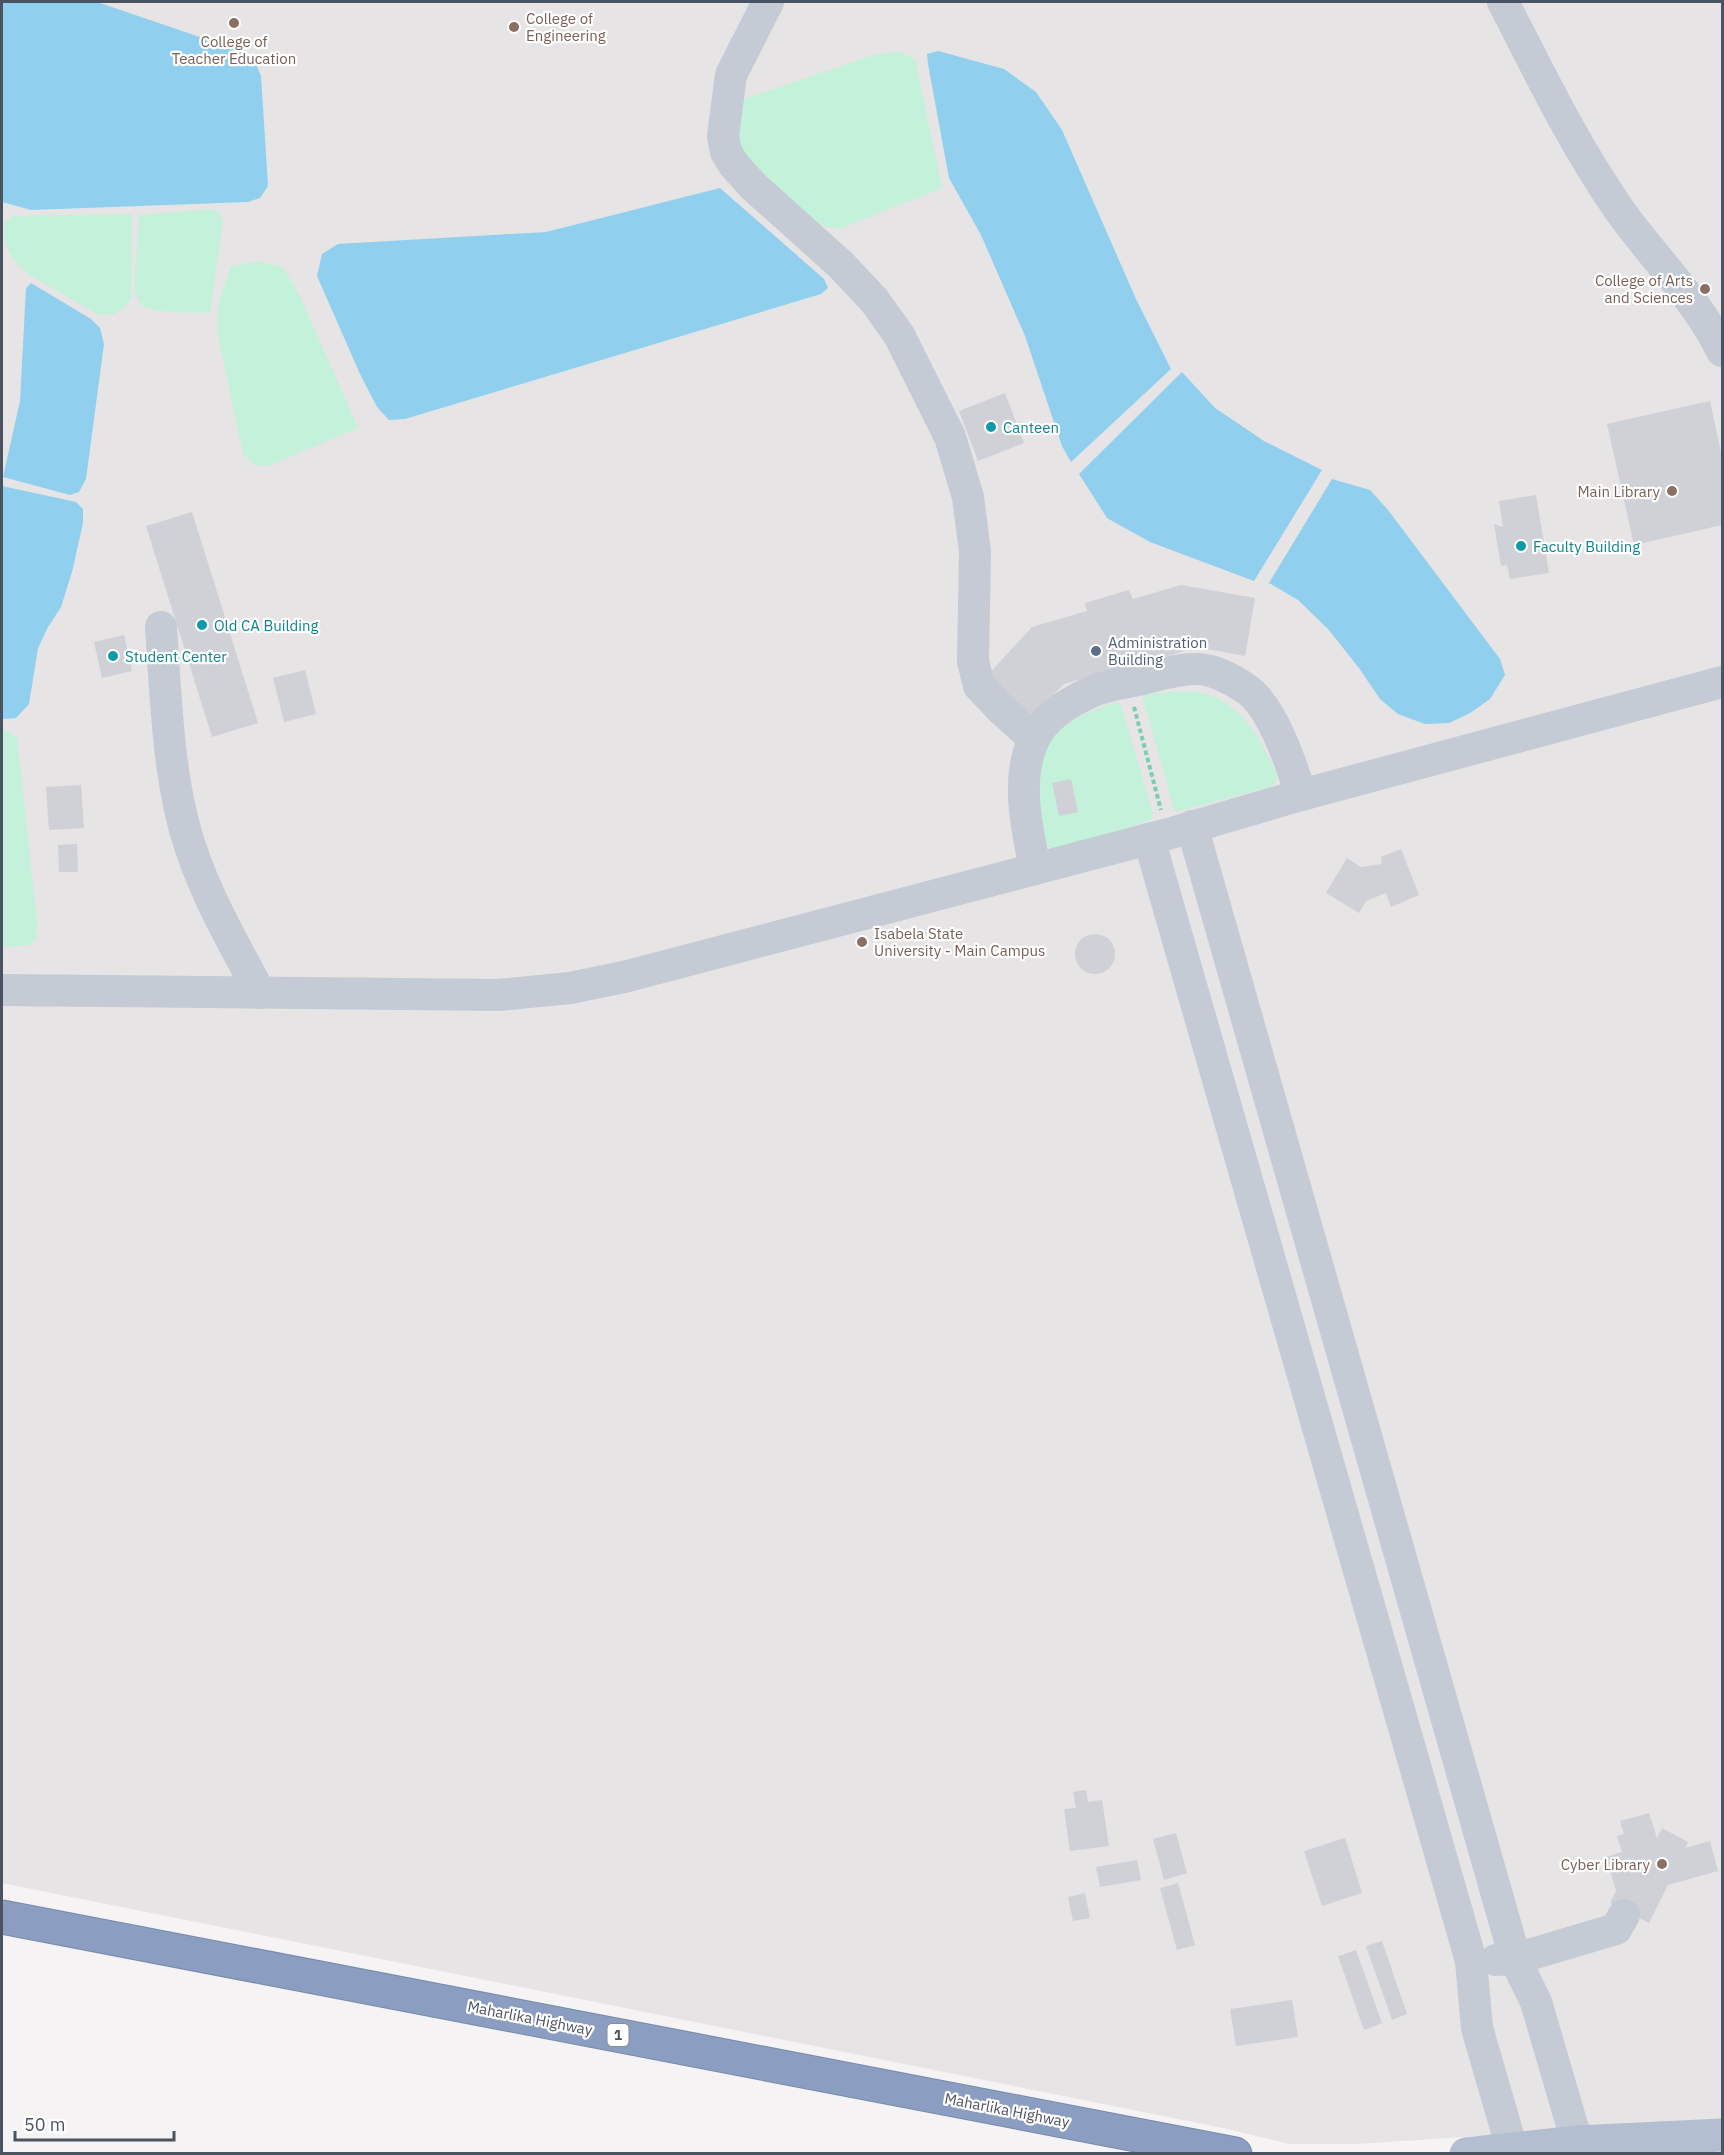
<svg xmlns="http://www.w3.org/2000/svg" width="1724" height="2155" font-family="'IBM Plex Sans',sans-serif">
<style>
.education{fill:#e6e4e5}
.green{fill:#c3f1da}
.water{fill:#90cfee}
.building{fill:#cfd1d7}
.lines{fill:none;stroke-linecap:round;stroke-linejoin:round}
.highway-casing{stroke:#7689ad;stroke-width:35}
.path{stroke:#7acfb0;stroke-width:4;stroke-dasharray:4.5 3;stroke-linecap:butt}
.minor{stroke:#c4cbd4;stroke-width:32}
.major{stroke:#b3bed1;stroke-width:33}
.highway{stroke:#8b9ec1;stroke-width:33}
.education-dot{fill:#8d6e63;stroke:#fff;stroke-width:2}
.culture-dot{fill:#0f9aa8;stroke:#fff;stroke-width:2}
.service-dot{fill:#5c6f8a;stroke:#fff;stroke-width:2}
.labels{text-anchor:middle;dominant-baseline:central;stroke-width:4.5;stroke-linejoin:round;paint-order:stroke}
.shield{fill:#fff;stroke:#808790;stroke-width:1.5}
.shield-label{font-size:14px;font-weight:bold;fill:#4a5361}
.education-label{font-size:15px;fill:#785e54;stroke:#fff;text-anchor:end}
.culture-label{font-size:15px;fill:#0d838f;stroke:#fff;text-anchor:start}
.service-label{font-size:15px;fill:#4e5e75;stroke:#fff;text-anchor:start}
.street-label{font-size:15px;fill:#4a5361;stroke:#fff}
</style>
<rect width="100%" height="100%" fill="#f5f3f3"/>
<polygon class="education" points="2,2 1722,2 1722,2120 1357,2144 1290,2144 1223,2128 2,1883"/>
<g class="green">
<polygon points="900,52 915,59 942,188 839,229 815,224 754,167 738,144 736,122 744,99 877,54"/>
<path d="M213 209 219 213 223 221 210 312C199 314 154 312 145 307 139 304 137 296 134 290L139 215Z"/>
<path d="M132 214 131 298 123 309 114 314 99 315 28 274C12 262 1 241 5 222L13 216Z"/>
<polygon points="259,261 283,267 300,296 358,428 268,466 254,465 243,454 217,330 219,301 231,266"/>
<path d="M1173 692C1181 692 1190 691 1197 692 1240 699 1262 740 1277 776L1273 786 1176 812 1174 809 1143 698 1144 695 1146 694Z"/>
<path d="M1115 702 1121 705 1153 814 1151 820 1060 849C1055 849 1050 848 1047 845 1036 833 1039 763 1046 748 1058 723 1091 711 1115 702Z"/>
<polygon points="2,729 17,737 37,922 36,939 30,945 2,947"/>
</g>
<g class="water">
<polygon points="2,2 97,2 241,51 254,59 261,76 268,186 260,198 248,202 31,210 2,202"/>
<polygon points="938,51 1004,69 1036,92 1062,130 1136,299 1171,369 1071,462 1062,446 1025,336 981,235 949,178 928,64 927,54"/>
<polygon points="720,188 824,279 828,288 821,294 405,419 389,420 377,407 360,374 317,276 322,254 338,244 546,232"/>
<polygon points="31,283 91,319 100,328 104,344 86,479 79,492 70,495 3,477 20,401 26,288"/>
<polygon points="1182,372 1215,408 1264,441 1322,470 1254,581 1150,542 1107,518 1079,474"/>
<polygon points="1332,479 1370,490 1388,510 1500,659 1505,675 1490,699 1470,713 1449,723 1425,724 1398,714 1380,699 1359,668 1328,629 1298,600 1269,583"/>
<polygon points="2,486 76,502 83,509 83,523 72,572 61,607 48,627 38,648 29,704 16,718 2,719"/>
</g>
<g class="building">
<polygon points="1005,393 1024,443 978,461 959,411"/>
<polygon points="1710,401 1722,457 1722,525 1634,545 1607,424"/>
<polygon points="1536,495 1549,573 1510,579 1507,565 1501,566 1494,524 1503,527 1499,501"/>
<polygon points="192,512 258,723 212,737 146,526"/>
<polygon points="1181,585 1255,598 1245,656 1197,647 1152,661 1155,667 1110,670 1064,684 1028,721 985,678 1032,627 1087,611 1085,603 1129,590 1133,599"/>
<polygon points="124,635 132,671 102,678 94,642"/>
<polygon points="305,670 316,714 284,722 273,678"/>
<polygon points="1071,779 1078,812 1059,816 1052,783"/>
<polygon points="81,785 84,828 49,830 46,787"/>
<polygon points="77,844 78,872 59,872 58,845"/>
<polygon points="1401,849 1419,895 1391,907 1386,893 1366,901 1359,913 1326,893 1347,858 1361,867 1382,864 1381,857"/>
<circle cx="1095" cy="954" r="20"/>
<polygon points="1086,1790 1088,1802 1102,1800 1109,1846 1070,1851 1064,1809 1076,1808 1073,1792"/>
<polygon points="1649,1813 1657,1838 1662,1828 1688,1842 1685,1848 1710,1841 1718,1871 1668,1885 1649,1923 1610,1903 1616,1891 1606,1857 1622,1852 1617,1836 1624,1834 1620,1821"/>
<polygon points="1176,1833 1187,1873 1164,1880 1153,1839"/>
<polygon points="1345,1838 1362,1893 1322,1906 1304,1851"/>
<polygon points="1137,1860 1141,1880 1100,1887 1096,1867"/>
<polygon points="1178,1883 1195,1945 1177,1950 1160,1888"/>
<polygon points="1085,1893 1090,1918 1073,1921 1068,1897"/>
<polygon points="1382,1941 1407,2014 1392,2020 1366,1946"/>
<polygon points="1356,1950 1382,2023 1364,2030 1338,1956"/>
<polygon points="1292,2000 1298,2037 1236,2046 1230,2009"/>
</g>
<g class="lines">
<g class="highway-casing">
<polyline id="highway" points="2,1917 1235,2154"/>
</g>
<polyline class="path" points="1134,707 1161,810"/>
<g class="minor">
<polyline points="768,2 731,75 723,136 726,152 734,165 753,186 841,265 874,300 899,335 950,437 968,497 975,552 973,661 979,686 1002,710 1034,739"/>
<path d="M1503 2C1539 72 1573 143 1618 208 1652 257 1696 297 1722 351"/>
<path d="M161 627C166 698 168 782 191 849 208 900 235 946 260 993"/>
<polyline points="1192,826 1507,1930 1515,1959 1536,2002 1577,2142"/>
<polyline points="1149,839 1471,1961 1477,2028 1512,2149"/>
<path d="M1035 869C1027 828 1015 779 1034 739 1044 717 1071 701 1093 691 1109 684 1129 683 1146 678 1162 674 1182 668 1199 669 1214 670 1233 680 1245 688 1272 705 1292 766 1301 795"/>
<polyline points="2,990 499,995 570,988 624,977 1168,834 1301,795 1722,682"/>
<polyline points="1496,1960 1515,1959 1616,1929 1624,1915"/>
</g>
<polyline class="major" points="1466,2154 1577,2142 1722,2135"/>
<use href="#highway" class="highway"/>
</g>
<g class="education-dot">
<circle cx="234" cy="23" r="6"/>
<circle cx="514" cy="27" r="6"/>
<circle cx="1705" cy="289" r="6"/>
<circle cx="1672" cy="491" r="6"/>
<circle cx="862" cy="942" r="6"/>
<circle cx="1662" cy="1864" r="6"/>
</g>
<g class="culture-dot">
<circle cx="991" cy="427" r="6"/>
<circle cx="1521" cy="546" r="6"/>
<circle cx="202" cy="625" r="6"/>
<circle cx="113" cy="656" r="6"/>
</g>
<circle class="service-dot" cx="1096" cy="651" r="6"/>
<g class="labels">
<rect class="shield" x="607.5" y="2024" width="21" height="22" rx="4.5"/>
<g class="shield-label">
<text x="618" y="2035">1</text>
</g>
<g class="education-label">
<text x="526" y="18" text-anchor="start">College of<tspan x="526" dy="17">Engineering</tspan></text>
<text x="234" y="41" text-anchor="middle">College of<tspan x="234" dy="17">Teacher Education</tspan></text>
<text x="1693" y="280">College of Arts<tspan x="1693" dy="17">and Sciences</tspan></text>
<text x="1660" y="491">Main Library</text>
<text x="874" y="933" text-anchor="start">Isabela State<tspan x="874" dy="17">University - Main Campus</tspan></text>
<text x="1650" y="1864">Cyber Library</text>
</g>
<g class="culture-label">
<text x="1003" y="427">Canteen</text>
<text x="1533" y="546">Faculty Building</text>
<text x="214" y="625">Old CA Building</text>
<text x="125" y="656">Student Center</text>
</g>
<g class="service-label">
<text x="1108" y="642">Administration<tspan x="1108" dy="17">Building</tspan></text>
</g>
<g class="street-label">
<text transform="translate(530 2018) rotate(11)">Maharlika Highway</text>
<text transform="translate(1007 2110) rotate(11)">Maharlika Highway</text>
</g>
</g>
<rect width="1724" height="2155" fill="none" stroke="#4a5361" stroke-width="6"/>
<path d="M15 2131v9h159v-9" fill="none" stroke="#4a5361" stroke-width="3"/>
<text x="24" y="2131" font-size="18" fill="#4a5361" stroke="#ffffff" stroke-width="4.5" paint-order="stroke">50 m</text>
</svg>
